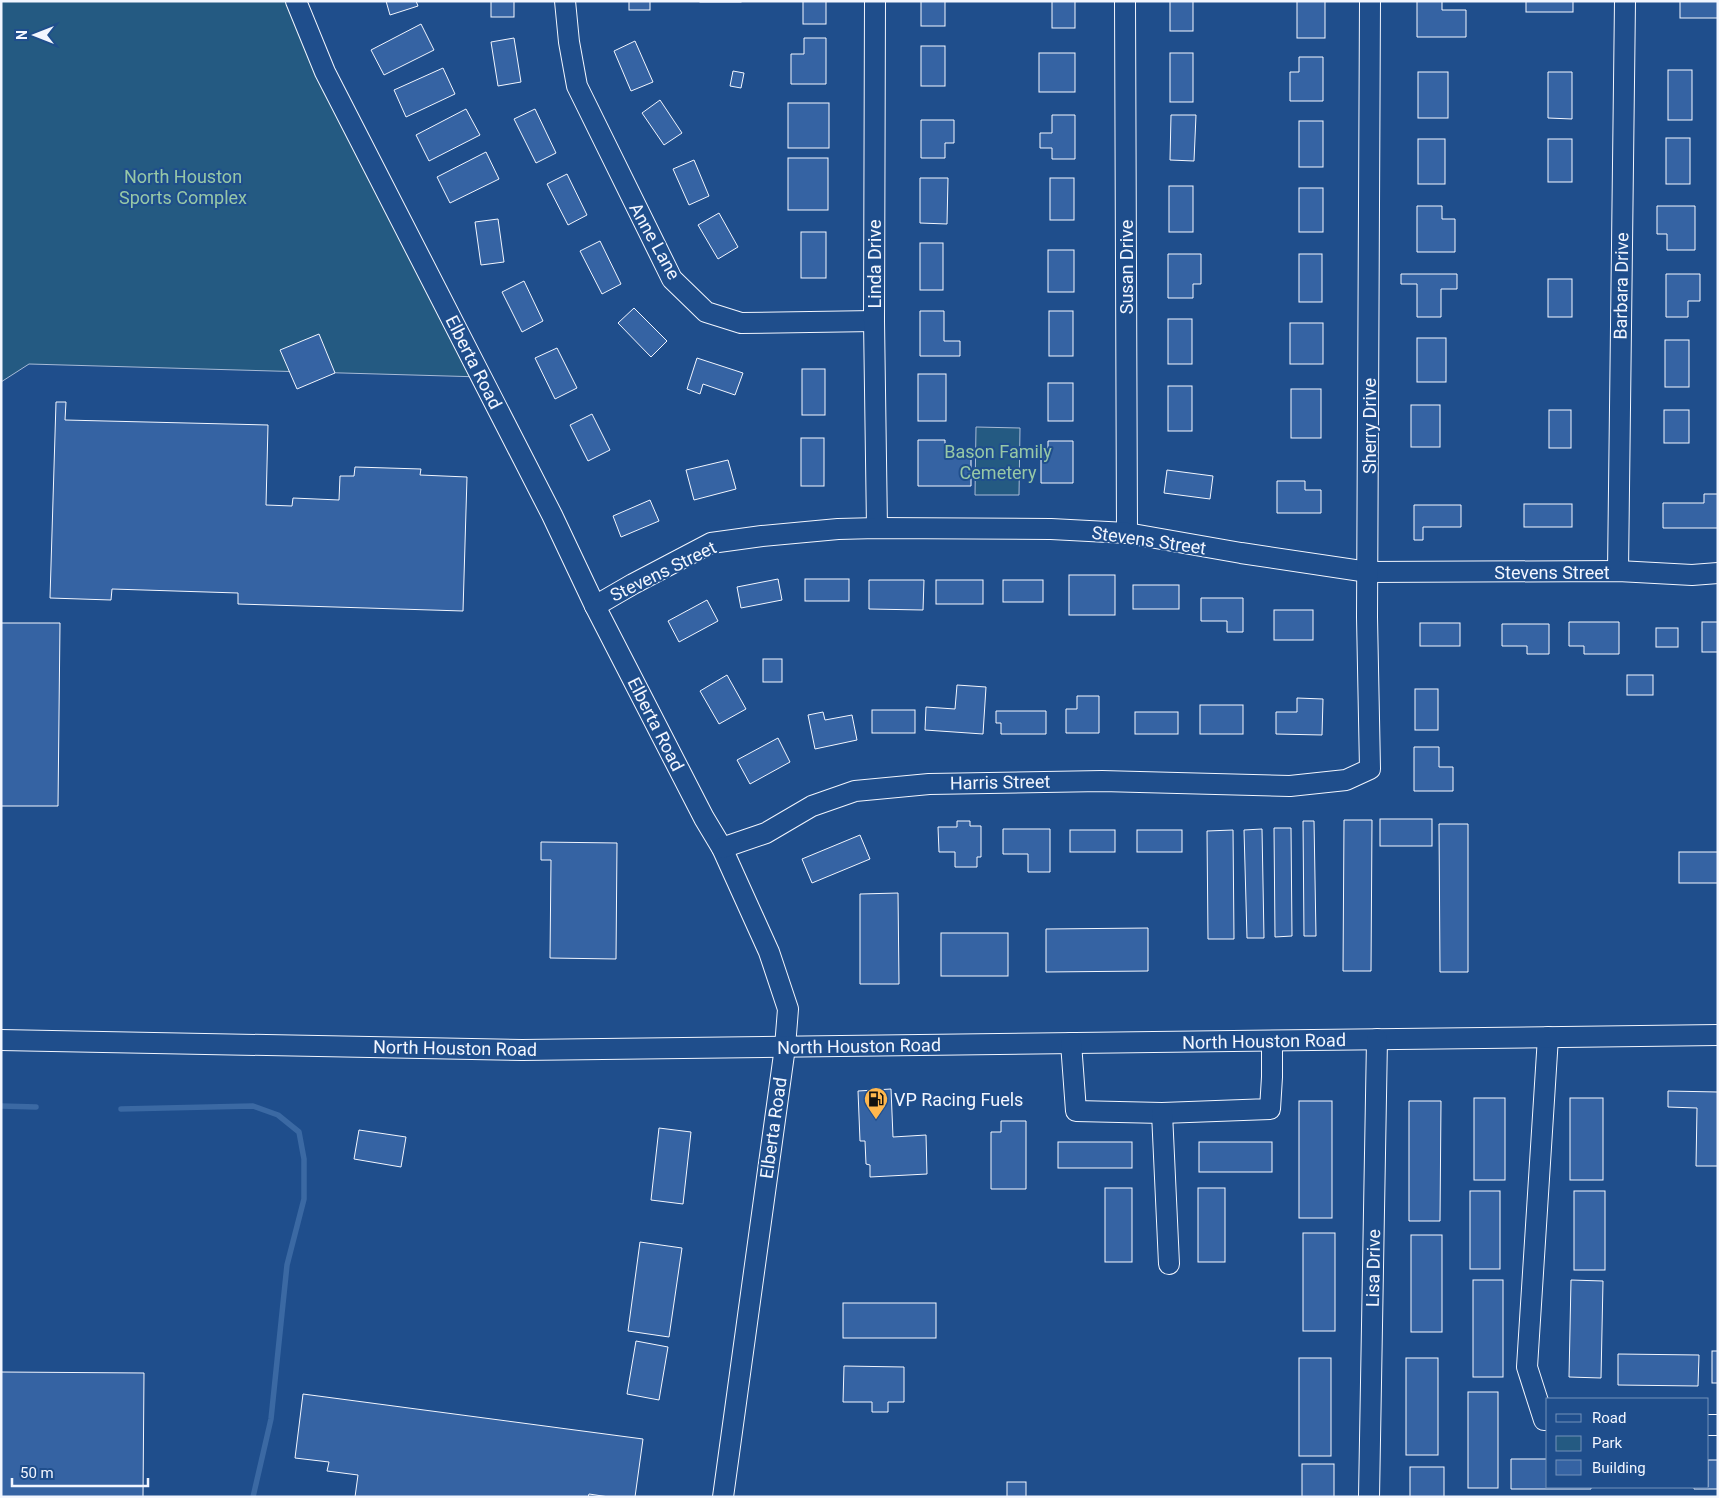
<svg xmlns="http://www.w3.org/2000/svg" width="1719" height="1498" font-family="Roboto,sans-serif">
<style>
.green{fill:#245a82;stroke:#a8bbd7}
.lines{fill:none;stroke-linecap:round;stroke-linejoin:round}
.stream{stroke:#3b69a3;stroke-width:5.5}
.building{fill:#3563a3;stroke:#f2f6ff}
.minor-casing{stroke:#f2f6ff;stroke-width:22}
.minor{stroke:#1f4e8c;stroke-width:20}
.labels{text-anchor:middle;dominant-baseline:central;stroke-width:4;stroke-linejoin:round;paint-order:stroke}
.park-label{font-size:18px;fill:#97c8a6;stroke:#1f4e8c}
.street-label{font-size:18px;fill:#f2f6ff;stroke:#1f4e8c}
.poi-label{font-size:18px;fill:#f2f6ff;stroke:#1f4e8c;text-anchor:start}
</style>
<rect width="100%" height="100%" fill="#1f4e8c"/>
<g class="green">
<polygon points="1,1 294,1 482,377 29,364 1,382"/>
<polygon points="976,427 1020,428 1019,495 975,495"/>
</g>
<g class="lines">
<g class="stream">
<polyline points="1,1106 36,1107"/>
<polyline points="121,1109 253,1106 278,1115 299,1132 304,1159 304,1199 287,1265 271,1419 253,1497"/>
</g>
</g>
<g class="building">
<polygon points="386,1 416,1 418,6 390,15"/>
<rect x="491" y="1" width="23" height="16"/>
<rect x="629" y="1" width="21" height="9"/>
<rect x="700" y="1" width="41" height="1"/>
<rect x="803" y="1" width="23" height="23"/>
<rect x="921" y="1" width="24" height="25"/>
<rect x="1052" y="1" width="23" height="27"/>
<rect x="1170" y="1" width="23" height="30"/>
<rect x="1297" y="1" width="28" height="37"/>
<polygon points="1417,1 1442,1 1442,10 1466,10 1466,37 1417,37"/>
<rect x="1526" y="1" width="47" height="11"/>
<rect x="1680" y="1" width="38" height="17"/>
<polygon points="421,24 434,50 384,75 371,50"/>
<polygon points="514,38 521,82 498,86 491,42"/>
<polygon points="804,38 826,38 826,84 791,84 791,54 804,54"/>
<polygon points="635,41 653,82 631,91 614,51"/>
<rect x="921" y="46" width="24" height="40"/>
<rect x="1039" y="53" width="36" height="39"/>
<rect x="1170" y="53" width="23" height="49"/>
<polygon points="1299,57 1323,57 1323,101 1290,101 1290,72 1299,72"/>
<polygon points="443,68 455,94 406,117 394,90"/>
<rect x="1668" y="70" width="24" height="50"/>
<polygon points="733,71 744,73 741,88 730,86"/>
<rect x="1418" y="72" width="30" height="46"/>
<polygon points="1548,72 1572,72 1572,119 1548,118"/>
<polygon points="660,100 682,133 664,145 642,113"/>
<rect x="788" y="103" width="41" height="45"/>
<polygon points="466,109 480,135 429,161 416,135"/>
<polygon points="535,109 556,153 536,163 514,119"/>
<polygon points="1052,115 1075,115 1075,159 1052,159 1052,148 1040,148 1040,133 1052,133"/>
<polygon points="1171,115 1196,115 1194,161 1170,160"/>
<polygon points="921,120 954,120 954,143 945,143 945,158 921,158"/>
<rect x="1299" y="121" width="24" height="46"/>
<rect x="1666" y="138" width="24" height="46"/>
<rect x="1418" y="139" width="27" height="45"/>
<rect x="1548" y="139" width="24" height="43"/>
<polygon points="486,152 499,179 450,203 437,177"/>
<rect x="788" y="158" width="40" height="52"/>
<polygon points="694,160 709,196 689,205 673,169"/>
<polygon points="567,174 587,215 568,225 547,184"/>
<polygon points="920,178 948,178 947,224 920,223"/>
<rect x="1050" y="178" width="24" height="42"/>
<rect x="1169" y="186" width="24" height="46"/>
<rect x="1299" y="188" width="24" height="44"/>
<polygon points="1417,206 1442,206 1442,219 1455,219 1455,252 1417,252"/>
<polygon points="1657,206 1695,206 1695,250 1667,250 1667,234 1657,234"/>
<polygon points="719,213 738,247 718,259 698,225"/>
<polygon points="498,219 504,262 481,265 475,222"/>
<rect x="801" y="232" width="25" height="46"/>
<polygon points="600,241 621,284 602,294 580,251"/>
<rect x="920" y="243" width="23" height="47"/>
<rect x="1048" y="250" width="26" height="42"/>
<polygon points="1168,254 1201,254 1201,284 1193,284 1193,298 1168,298"/>
<rect x="1299" y="254" width="23" height="48"/>
<polygon points="1401,274 1457,274 1457,289 1441,289 1441,317 1417,317 1417,284 1401,284"/>
<polygon points="1666,274 1700,274 1700,301 1688,301 1688,317 1666,317"/>
<rect x="1548" y="279" width="24" height="38"/>
<polygon points="524,281 543,321 522,332 502,292"/>
<polygon points="634,308 667,341 651,357 618,323"/>
<polygon points="920,311 944,311 944,341 960,341 960,356 920,356"/>
<rect x="1049" y="311" width="24" height="45"/>
<rect x="1168" y="319" width="24" height="45"/>
<rect x="1290" y="323" width="33" height="41"/>
<polygon points="319,334 335,373 297,389 280,350"/>
<rect x="1417" y="338" width="29" height="44"/>
<rect x="1665" y="340" width="24" height="47"/>
<polygon points="557,348 577,388 555,399 535,358"/>
<polygon points="697,358 743,373 735,395 703,384 700,394 687,389"/>
<rect x="802" y="369" width="23" height="46"/>
<rect x="918" y="374" width="28" height="47"/>
<rect x="1048" y="383" width="25" height="38"/>
<rect x="1168" y="386" width="24" height="45"/>
<rect x="1291" y="389" width="30" height="49"/>
<polygon points="56,402 66,402 65,420 268,425 266,505 292,506 293,498 339,500 340,476 354,476 355,467 421,469 420,475 467,477 463,611 238,604 238,593 112,589 111,600 50,598"/>
<rect x="1411" y="405" width="29" height="42"/>
<rect x="1549" y="410" width="22" height="38"/>
<rect x="1664" y="410" width="25" height="33"/>
<polygon points="592,414 610,450 588,461 570,425"/>
<rect x="801" y="438" width="23" height="48"/>
<polygon points="918,440 945,440 945,451 971,451 971,486 918,486"/>
<polygon points="1048,441 1073,441 1073,483 1041,483 1041,454 1048,454"/>
<polygon points="728,460 736,489 694,500 686,470"/>
<polygon points="1167,470 1213,476 1210,499 1164,493"/>
<polygon points="1277,481 1305,481 1305,490 1321,490 1321,513 1277,513"/>
<polygon points="1704,494 1718,494 1718,528 1663,528 1663,503 1704,503"/>
<polygon points="650,500 659,521 621,537 613,516"/>
<rect x="1524" y="504" width="48" height="23"/>
<polygon points="1414,505 1461,505 1461,527 1423,527 1423,540 1414,540"/>
<rect x="1069" y="575" width="46" height="40"/>
<polygon points="778,579 782,600 741,608 737,587"/>
<rect x="805" y="579" width="44" height="22"/>
<polygon points="869,580 924,580 923,610 869,609"/>
<rect x="936" y="580" width="47" height="24"/>
<rect x="1003" y="580" width="40" height="22"/>
<rect x="1133" y="585" width="46" height="24"/>
<polygon points="1201,598 1243,598 1243,632 1227,632 1227,621 1201,621"/>
<polygon points="707,600 718,621 679,642 668,621"/>
<rect x="1274" y="610" width="39" height="30"/>
<polygon points="1569,622 1619,622 1619,654 1584,654 1584,646 1569,646"/>
<rect x="1702" y="622" width="16" height="30"/>
<polygon points="1,623 60,623 58,806 1,806"/>
<rect x="1420" y="623" width="40" height="23"/>
<polygon points="1502,624 1549,624 1549,654 1527,654 1527,646 1502,646"/>
<rect x="1656" y="628" width="22" height="19"/>
<rect x="763" y="659" width="19" height="23"/>
<polygon points="727,675 746,709 719,724 700,691"/>
<rect x="1627" y="675" width="26" height="20"/>
<polygon points="957,685 986,687 983,734 925,730 926,707 955,709"/>
<rect x="1415" y="689" width="23" height="41"/>
<polygon points="1077,696 1099,696 1099,733 1066,733 1066,709 1077,709"/>
<polygon points="1297,698 1323,699 1322,735 1276,734 1276,712 1297,712"/>
<rect x="1200" y="705" width="43" height="29"/>
<rect x="872" y="710" width="43" height="23"/>
<polygon points="996,711 1046,711 1046,734 1001,734 1001,723 996,723"/>
<polygon points="823,712 825,720 852,715 857,740 815,749 808,715"/>
<rect x="1135" y="712" width="43" height="22"/>
<polygon points="778,738 790,762 750,784 737,760"/>
<polygon points="1414,747 1439,747 1439,767 1453,767 1453,791 1414,791"/>
<rect x="1380" y="819" width="52" height="27"/>
<polygon points="1344,820 1372,820 1371,971 1343,971"/>
<polygon points="957,821 970,821 970,826 981,826 981,857 977,857 977,867 955,867 955,852 939,852 938,827 957,827"/>
<polygon points="1303,821 1314,821 1316,936 1304,936"/>
<polygon points="1439,824 1468,824 1468,972 1440,972"/>
<polygon points="1274,828 1291,828 1292,936 1275,937"/>
<polygon points="1003,829 1050,829 1050,872 1028,872 1028,854 1003,854"/>
<polygon points="1262,829 1264,938 1247,938 1244,830"/>
<rect x="1070" y="830" width="45" height="22"/>
<rect x="1137" y="830" width="45" height="22"/>
<polygon points="1233,830 1234,939 1208,939 1207,831"/>
<polygon points="860,835 870,859 812,883 802,859"/>
<polygon points="541,842 617,843 616,959 550,958 551,860 541,860"/>
<rect x="1679" y="852" width="39" height="31"/>
<polygon points="898,893 899,984 860,984 860,894"/>
<polygon points="1148,928 1148,971 1046,972 1046,929"/>
<rect x="941" y="933" width="67" height="43"/>
<polygon points="891,1089 893,1137 926,1135 927,1174 870,1177 870,1165 866,1164 865,1141 860,1141 858,1091"/>
<polygon points="1668,1091 1718,1092 1718,1166 1696,1166 1697,1108 1668,1107"/>
<rect x="1474" y="1098" width="31" height="82"/>
<rect x="1570" y="1098" width="33" height="82"/>
<rect x="1299" y="1101" width="33" height="117"/>
<polygon points="1409,1101 1441,1101 1440,1221 1409,1221"/>
<polygon points="1001,1121 1026,1121 1026,1189 991,1189 991,1132 1001,1132"/>
<polygon points="659,1128 691,1132 683,1204 651,1200"/>
<polygon points="359,1130 406,1137 401,1167 354,1159"/>
<rect x="1058" y="1142" width="74" height="26"/>
<rect x="1199" y="1142" width="73" height="30"/>
<rect x="1105" y="1188" width="27" height="74"/>
<rect x="1198" y="1188" width="27" height="74"/>
<rect x="1470" y="1191" width="30" height="78"/>
<rect x="1574" y="1191" width="31" height="79"/>
<rect x="1303" y="1233" width="32" height="98"/>
<rect x="1411" y="1235" width="31" height="97"/>
<polygon points="640,1242 682,1248 669,1337 628,1331"/>
<rect x="1473" y="1280" width="30" height="97"/>
<polygon points="1571,1280 1603,1281 1601,1378 1569,1377"/>
<rect x="843" y="1303" width="93" height="35"/>
<polygon points="636,1341 668,1347 659,1400 627,1394"/>
<rect x="1712" y="1351" width="6" height="32"/>
<polygon points="1618,1354 1699,1355 1698,1386 1618,1385"/>
<rect x="1299" y="1358" width="32" height="98"/>
<rect x="1406" y="1358" width="32" height="97"/>
<polygon points="844,1366 904,1367 904,1402 888,1402 888,1412 872,1412 872,1402 843,1402"/>
<polygon points="1,1372 144,1373 143,1497 1,1497"/>
<rect x="1468" y="1392" width="30" height="96"/>
<polygon points="303,1394 643,1439 635,1497 609,1497 589,1494 588,1497 355,1497 358,1475 327,1471 329,1462 295,1458"/>
<polygon points="1511,1459 1548,1459 1548,1487 1591,1487 1591,1489 1511,1489"/>
<polygon points="1708,1460 1718,1460 1718,1489 1694,1489 1694,1487 1708,1487"/>
<rect x="1302" y="1464" width="32" height="33"/>
<rect x="1410" y="1467" width="34" height="30"/>
<rect x="1007" y="1482" width="19" height="15"/>
</g>
<g class="lines">
<g class="minor-casing">
<g id="minor">
<polyline points="296,1 325,72 552,515 595,606 704,818 722,848 769,952 788,1009 785,1047 723,1497"/>
<polyline points="565,1 569,42 577,86 672,279 706,312 741,323 874,321"/>
<polyline points="875,1 874,321 877,528"/>
<polyline points="1125,1 1127,533"/>
<polyline points="1618,571 1625,1"/>
<polyline points="595,606 633,584 711,543 762,536 838,529 877,528 1051,529 1127,533 1241,553 1368,572 1618,571 1692,575 1718,573"/>
<polyline points="722,848 766,833 812,806 855,791 929,784 1102,781 1290,786 1346,780 1370,769 1367,617 1370,1"/>
<polyline points="1548,1037 1527,1367 1544,1420 1548,1420"/>
<polyline points="1,1040 522,1050 1718,1035"/>
<polyline points="1071,1043 1076,1111 1162,1113 1270,1109 1272,1077 1272,1041"/>
<polyline points="1162,1113 1169,1264"/>
<polyline points="1708,1425 1718,1425"/>
<polyline points="1369,1497 1377,1039"/>
</g>
</g>
<use href="#minor" class="minor"/>
</g>
<defs>
<g id="fuel-pin" transform="scale(1.25)"><path d="M0 17L-7.5 6A9.5 9.5 0 1 1 7.5 6Z" fill="#ffb74d" stroke="#1f4e8c"/><path d="M-5.5-6h7V0h2V4h1.3V-2.5L3-4.5l.8-.8L6-3V5H2.5V1h-1V6h-7ZM-4.2-4.7v3.2H.2V-4.7Z" fill="#111"/></g>
</defs>
<g fill-rule="evenodd">
<use href="#fuel-pin" x="876" y="1099"/>
</g>
<g class="labels">
<g class="park-label">
<text x="183" y="176">North Houston<tspan x="183" dy="21">Sports Complex</tspan></text>
<text x="998" y="451">Bason Family<tspan x="998" dy="21">Cemetery</tspan></text>
</g>
<g class="street-label">
<text transform="translate(655 241) rotate(61)">Anne Lane</text>
<text transform="translate(874 264) rotate(-90)">Linda Drive</text>
<text transform="translate(1126 267) rotate(-90)">Susan Drive</text>
<text transform="translate(1621 286) rotate(-89)">Barbara Drive</text>
<text transform="translate(474 362) rotate(63)">Elberta Road</text>
<text transform="translate(1369 426) rotate(-90)">Sherry Drive</text>
<text transform="translate(1149 540) rotate(8)">Stevens Street</text>
<text transform="translate(663 571) rotate(-26)">Stevens Street</text>
<text x="1552" y="572">Stevens Street</text>
<text transform="translate(656 724) rotate(63)">Elberta Road</text>
<text transform="translate(1000 782) rotate(-1)">Harris Street</text>
<text transform="translate(1264 1041) rotate(-1)">North Houston Road</text>
<text transform="translate(859 1046) rotate(-1)">North Houston Road</text>
<text transform="translate(455 1048) rotate(1)">North Houston Road</text>
<text transform="translate(773 1128) rotate(-82)">Elberta Road</text>
<text transform="translate(1373 1268) rotate(-89)">Lisa Drive</text>
</g>
<g class="poi-label">
<text x="894" y="1099">VP Racing Fuels</text>
</g>
</g>
<rect width="1719" height="1498" fill="none" stroke="#f2f6ff" stroke-width="5"/>
<rect x="1546" y="1398" width="162" height="90" fill="#1f4e8c" stroke="#7391ba"/>
<rect x="1556" y="1414" width="25" height="8" fill="#1f4e8c" stroke="#7391ba"/>
<text x="1592" y="1423" font-size="15" fill="#f2f6ff">Road</text>
<rect x="1556" y="1436" width="25" height="15" fill="#245a82" stroke="#7391ba"/>
<text x="1592" y="1448" font-size="15" fill="#f2f6ff">Park</text>
<rect x="1556" y="1460" width="25" height="15" fill="#3563a3" stroke="#7391ba"/>
<text x="1592" y="1473" font-size="15" fill="#f2f6ff">Building</text>
<g transform="translate(35 35) rotate(270)" stroke="#1f4e8c" stroke-width="4" paint-order="stroke">
<path d="M0-4L9 19L0 12L-9 19Z" fill="#f2f6ff"/>
<text y="-8" font-size="14" font-weight="bold" text-anchor="middle" fill="#f2f6ff">N</text>
</g>
<path d="M12 1478v8h136v-8" fill="none" stroke="#f2f6ff" stroke-width="2.5"/>
<text x="20" y="1478" font-size="15" fill="#f2f6ff" stroke="#1f4e8c" stroke-width="4" paint-order="stroke">50 m</text>
</svg>
